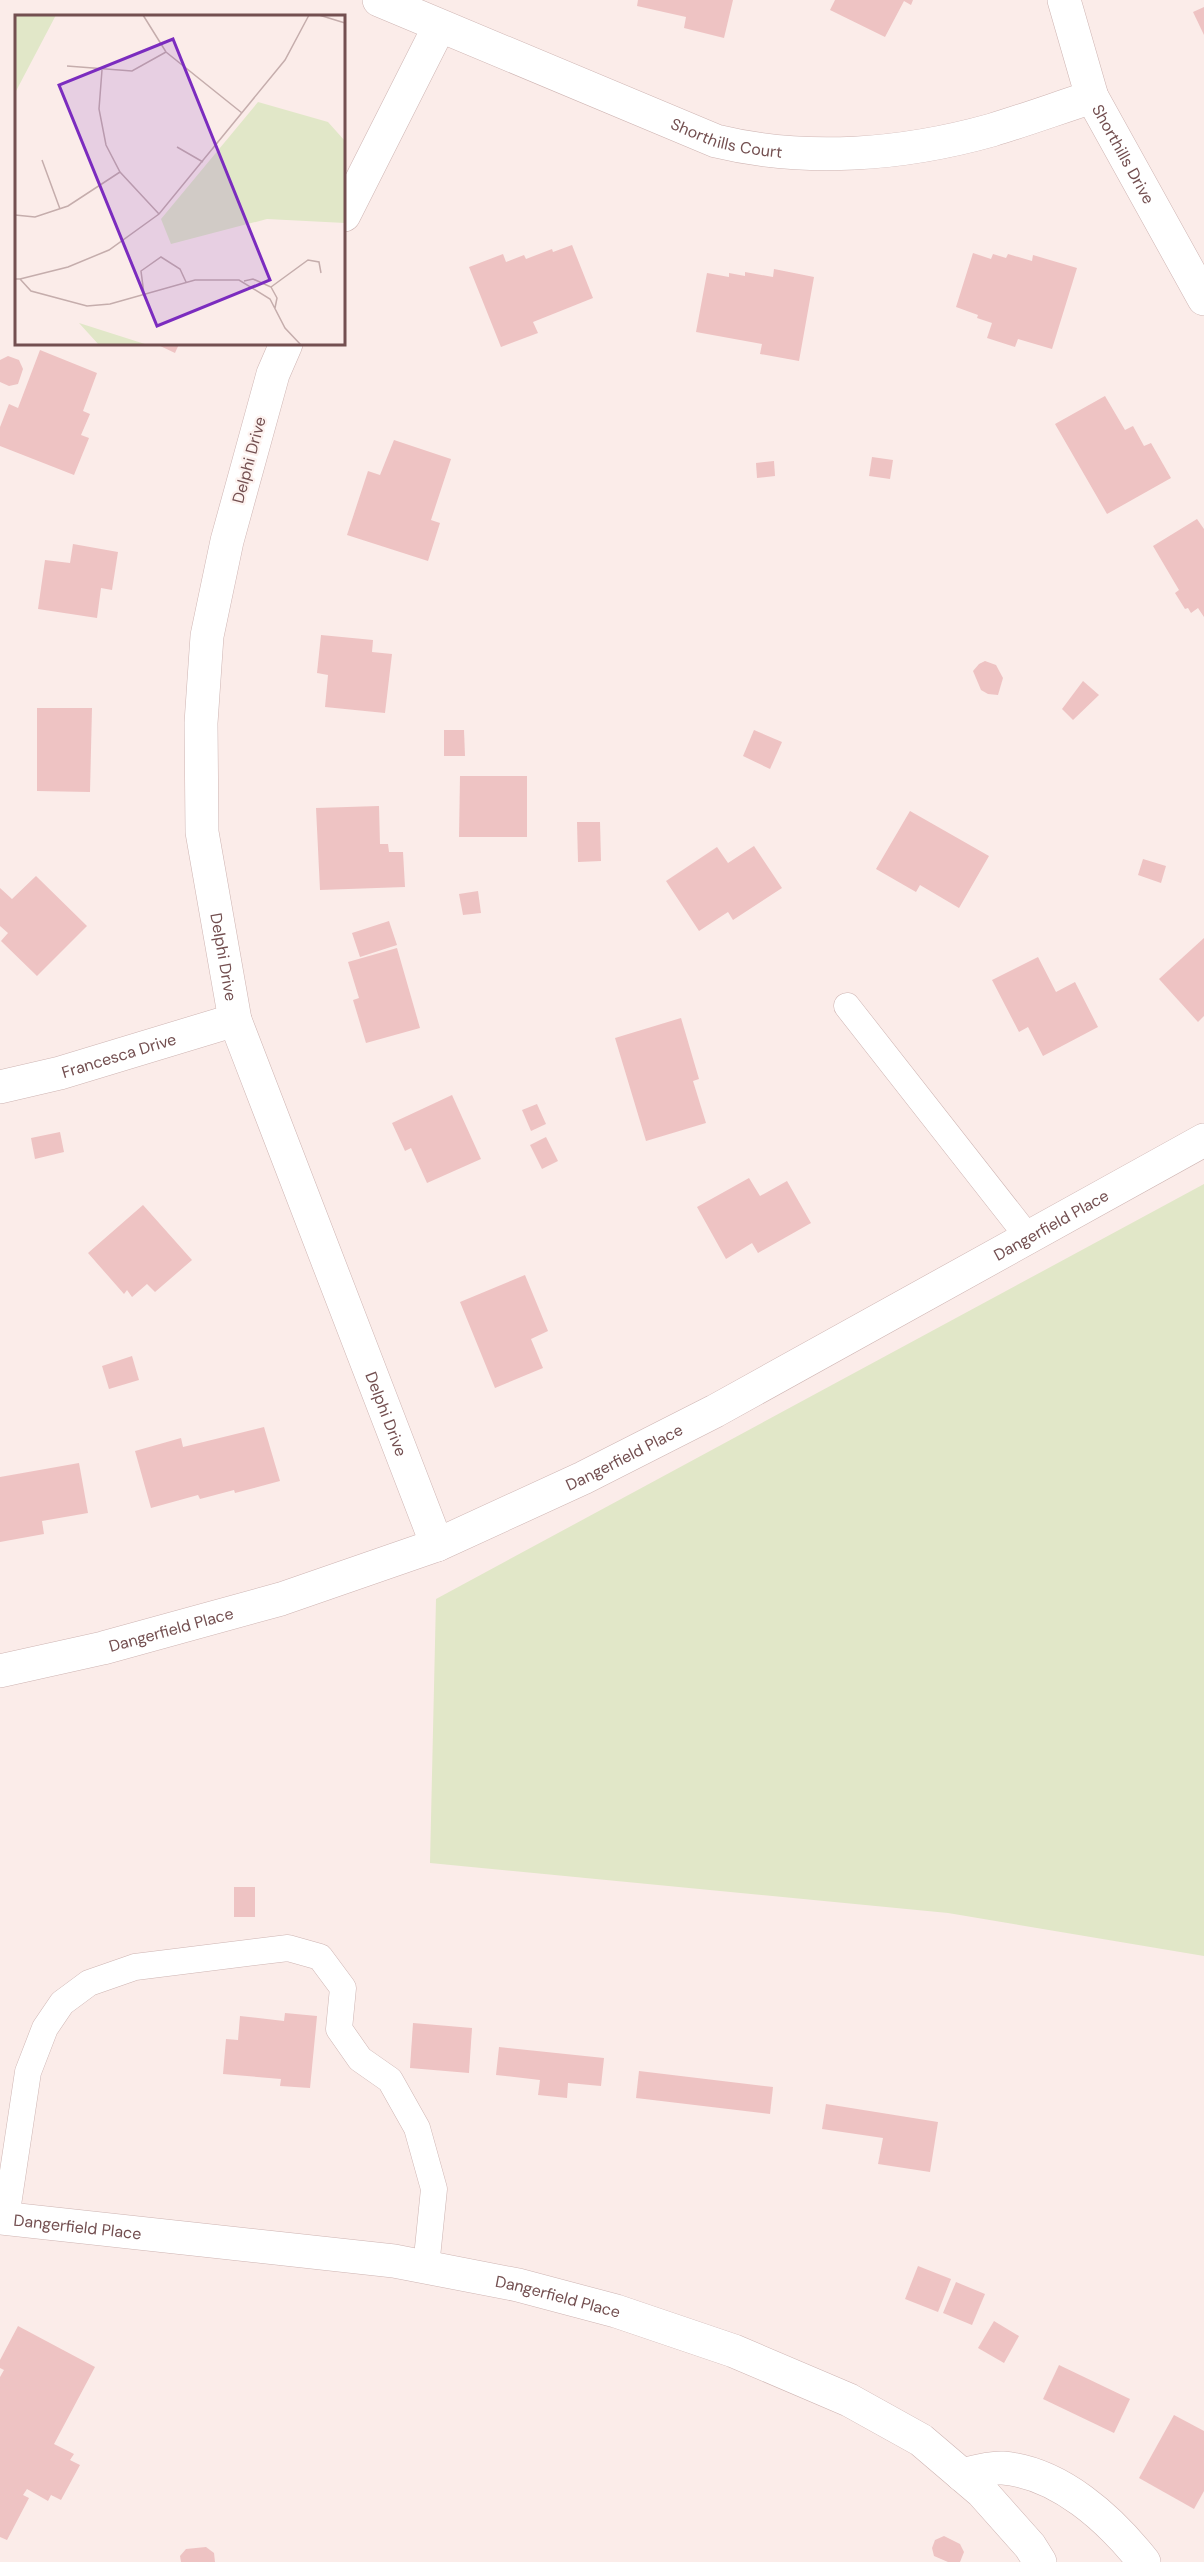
<svg xmlns="http://www.w3.org/2000/svg" width="1204" height="2562" font-family="'DM Sans',sans-serif">
<style>
.green{fill:#e1e7c8}
.building{fill:#eec3c3}
.lines{fill:none;stroke-linecap:round;stroke-linejoin:round}
.service-casing{stroke:#ceb4b2;stroke-width:27}
.minor-casing{stroke:#ceb4b2;stroke-width:34}
.service{stroke:#fff;stroke-width:26}
.minor{stroke:#fff;stroke-width:33}
.labels{text-anchor:middle;dominant-baseline:central;stroke-width:4.5;stroke-linejoin:round;paint-order:stroke}
.street-label{font-size:16px;fill:#734f50;stroke:#fdf2ef}
.inset-road{fill:none;stroke:#c5adac;stroke-width:1.5}
.view{fill:#7b2cbf;fill-opacity:0.15;stroke:#7b2cbf;stroke-width:3}
.inset-edge{fill:none;stroke:#734f50;stroke-width:3}
</style>
<rect width="100%" height="100%" fill="#fbece9"/>
<polygon class="green" points="1204,1184 1204,1956 948,1913 430,1863 436,1599"/>
<g class="building">
<polygon points="638,0 733,0 724,38 684,28 686,17 637,6"/>
<polygon points="835,0 913,0 911,5 904,1 885,37 830,10"/>
<polygon points="1204,7 1204,35 1193,12"/>
<polygon points="572,245 593,298 533,322 538,333 501,347 469,267 503,254 506,262 524,255 526,259 552,249 553,252"/>
<polygon points="973,253 991,259 993,254 1006,258 1008,254 1032,261 1033,255 1077,268 1052,349 1018,339 1015,347 987,338 992,323 977,318 978,315 956,307"/>
<polygon points="774,269 814,277 799,361 760,354 762,344 696,332 707,273 729,277 729,273 745,276 745,272 773,277"/>
<polygon points="156,344 179,344 175,353"/>
<polygon points="40,350 97,373 83,411 90,414 81,435 89,438 74,475 0,446 0,427 9,404 18,408"/>
<polygon points="8,356 19,360 23,369 18,384 9,386 0,382 0,360"/>
<polygon points="1105,396 1125,430 1133,426 1144,446 1151,443 1171,478 1107,514 1055,424"/>
<polygon points="394,440 451,459 431,520 440,523 428,561 347,535 368,471 380,475"/>
<polygon points="872,457 893,460 890,479 869,476"/>
<polygon points="774,461 775,476 757,478 756,463"/>
<polygon points="1197,519 1204,529 1204,617 1198,608 1191,613 1188,608 1185,609 1175,593 1179,590 1153,546"/>
<polygon points="73,544 118,552 112,590 101,588 97,618 38,609 45,560 70,563"/>
<polygon points="321,635 373,640 372,652 392,654 385,713 325,707 328,675 317,673"/>
<polygon points="985,661 996,665 1003,678 998,695 988,694 981,690 973,671 979,664"/>
<polygon points="1083,681 1099,695 1073,720 1062,709"/>
<polygon points="37,708 92,708 90,792 37,791"/>
<polygon points="444,730 464,730 465,756 444,756"/>
<polygon points="754,730 782,742 770,769 743,756"/>
<polygon points="460,776 527,776 527,837 459,837"/>
<polygon points="379,806 380,844 388,844 389,852 403,852 405,887 320,890 316,808"/>
<polygon points="910,811 989,856 959,908 920,885 916,892 876,869"/>
<polygon points="577,822 600,822 601,861 578,862"/>
<polygon points="754,846 782,888 733,920 728,912 699,931 666,881 717,847 728,863"/>
<polygon points="1143,859 1166,866 1161,883 1138,875"/>
<polygon points="36,876 87,926 37,976 1,941 8,933 0,926 0,888 12,899"/>
<polygon points="478,891 481,913 463,915 459,894"/>
<polygon points="389,921 397,945 360,957 352,933"/>
<polygon points="1204,938 1204,1016 1198,1022 1159,979"/>
<polygon points="397,948 420,1028 366,1043 353,1000 359,998 348,962"/>
<polygon points="1038,957 1056,992 1075,982 1098,1027 1043,1056 1028,1027 1019,1032 992,980"/>
<polygon points="681,1018 699,1079 693,1081 706,1123 646,1141 615,1038"/>
<polygon points="452,1095 481,1159 427,1183 411,1148 405,1151 392,1123"/>
<polygon points="537,1104 546,1124 531,1131 522,1110"/>
<polygon points="60,1132 64,1152 35,1159 31,1138"/>
<polygon points="546,1137 558,1161 542,1169 530,1145"/>
<polygon points="749,1178 760,1196 787,1181 811,1223 758,1253 752,1243 726,1259 697,1207"/>
<polygon points="143,1205 192,1260 155,1292 147,1284 132,1297 127,1290 124,1294 88,1253"/>
<polygon points="525,1275 548,1331 531,1339 543,1368 495,1388 460,1302"/>
<polygon points="132,1356 139,1380 109,1389 102,1366"/>
<polygon points="264,1427 280,1481 235,1493 234,1490 200,1499 198,1495 151,1508 135,1451 181,1438 183,1447"/>
<polygon points="79,1463 88,1513 42,1521 44,1534 0,1542 0,1477"/>
<rect x="234" y="1887" width="21" height="30"/>
<polygon points="285,2013 317,2016 310,2088 280,2086 281,2079 223,2074 226,2039 238,2040 240,2016 284,2021"/>
<polygon points="413,2023 472,2028 469,2073 410,2068"/>
<polygon points="499,2047 604,2058 601,2086 568,2083 567,2098 538,2095 540,2080 496,2075"/>
<polygon points="639,2071 773,2087 770,2114 636,2098"/>
<polygon points="826,2104 938,2122 930,2172 878,2164 883,2138 822,2129"/>
<polygon points="918,2266 951,2279 938,2312 905,2299"/>
<polygon points="956,2282 985,2294 972,2325 943,2313"/>
<polygon points="994,2321 1019,2336 1004,2363 978,2348"/>
<polygon points="18,2326 95,2367 54,2444 74,2454 70,2460 80,2465 61,2500 51,2495 48,2501 27,2489 23,2495 29,2498 7,2540 0,2537 0,2377 4,2370 0,2368 0,2360"/>
<polygon points="1059,2365 1130,2399 1114,2433 1043,2399"/>
<polygon points="1174,2415 1204,2431 1204,2491 1194,2509 1139,2478"/>
<polygon points="944,2536 960,2544 964,2552 960,2562 948,2562 934,2556 932,2548 935,2540"/>
<polygon points="206,2547 214,2553 215,2562 181,2562 180,2556 186,2549"/>
</g>
<g class="lines">
<g class="service-casing">
<g id="service">
<polyline points="847,1006 1028,1237"/>
<polyline points="6,2218 28,2072 45,2028 62,2003 89,1983 135,1967 288,1948 320,1957 343,1988 339,2029 360,2059 390,2080 417,2128 434,2189 426,2267"/>
</g>
</g>
<g class="minor-casing">
<g id="minor">
<path id="s1" d="M379 0 716 141C806 163 903 155 992 130 1025 120 1058 108 1092 97"/>
<path id="s2" d="M1064 0 1092 97 1204 299"/>
<polyline points="344,215 439,27"/>
<path id="s3" d="M286 344 273 374 227 541 207 636 201 723 202 832 235 1020 437 1545"/>
<path id="s4" d="M0 1087 60 1073 235 1020"/>
<path id="s5" d="M0 1671 103 1648 281 1599 437 1545 583 1478 715 1411 1204 1140"/>
<path id="s6" d="M0 2218 394 2261 518 2285 616 2311 734 2351 849 2400 921 2440 982 2492 1030 2546 1040 2562"/>
<path d="M962 2475C974 2472 990 2467 1003 2468 1060 2473 1110 2519 1144 2562"/>
</g>
</g>
<use href="#service" class="service"/>
<use href="#minor" class="minor"/>
</g>
<g class="labels">
<g class="street-label">
<text stroke="none"><textPath href="#s1" startOffset="375">Shorthills Court</textPath></text>
<text stroke="none"><textPath href="#s2" startOffset="166">Shorthills Drive</textPath></text>
<text transform="translate(249 460) rotate(-75)">Delphi Drive</text>
<text stroke="none"><textPath href="#s3" startOffset="626">Delphi Drive</textPath></text>
<text stroke="none"><textPath href="#s4" startOffset="123">Francesca Drive</textPath></text>
<text stroke="none"><textPath href="#s5" startOffset="1148">Dangerfield Place</textPath></text>
<text stroke="none"><textPath href="#s3" startOffset="1112">Delphi Drive</textPath></text>
<text stroke="none"><textPath href="#s5" startOffset="662">Dangerfield Place</textPath></text>
<text stroke="none"><textPath href="#s5" startOffset="176">Dangerfield Place</textPath></text>
<text stroke="none"><textPath href="#s6" startOffset="78">Dangerfield Place</textPath></text>
<text stroke="none"><textPath href="#s6" startOffset="564">Dangerfield Place</textPath></text>
</g>
</g>
<g transform="translate(15 15)">
<rect width="330" height="330" fill="#fbece9"/>
<path d="M0 0H41L0 78ZM243 87 313 107 330 126V208L252 204 156 229 146 204ZM64 308 133 330H84Z" fill="#e1e7c8"/>
<path class="inset-road" d="M128 0 151 37 227 98M304 0 330 8M52 51 117 56 151 37M87 55 84 94 91 130 105 157 144 199M162 132 188 147M27 145 45 194M0 200 20 202 53 191 105 157M0 264H5L16 276 72 291 95 289 180 265H224L255 284 270 313 286 330M5 264 53 252 94 235 144 199 270 45 294 0M229 266 238 264 256 272 262 283 260 293M256 272 293 245 304 247 306 258M129 279 126 256 146 242 165 254 171 267"/>
<path class="view" d="M158 24 255 265 142 311 44 70Z"/>
<rect width="330" height="330" class="inset-edge"/>
</g>
</svg>
